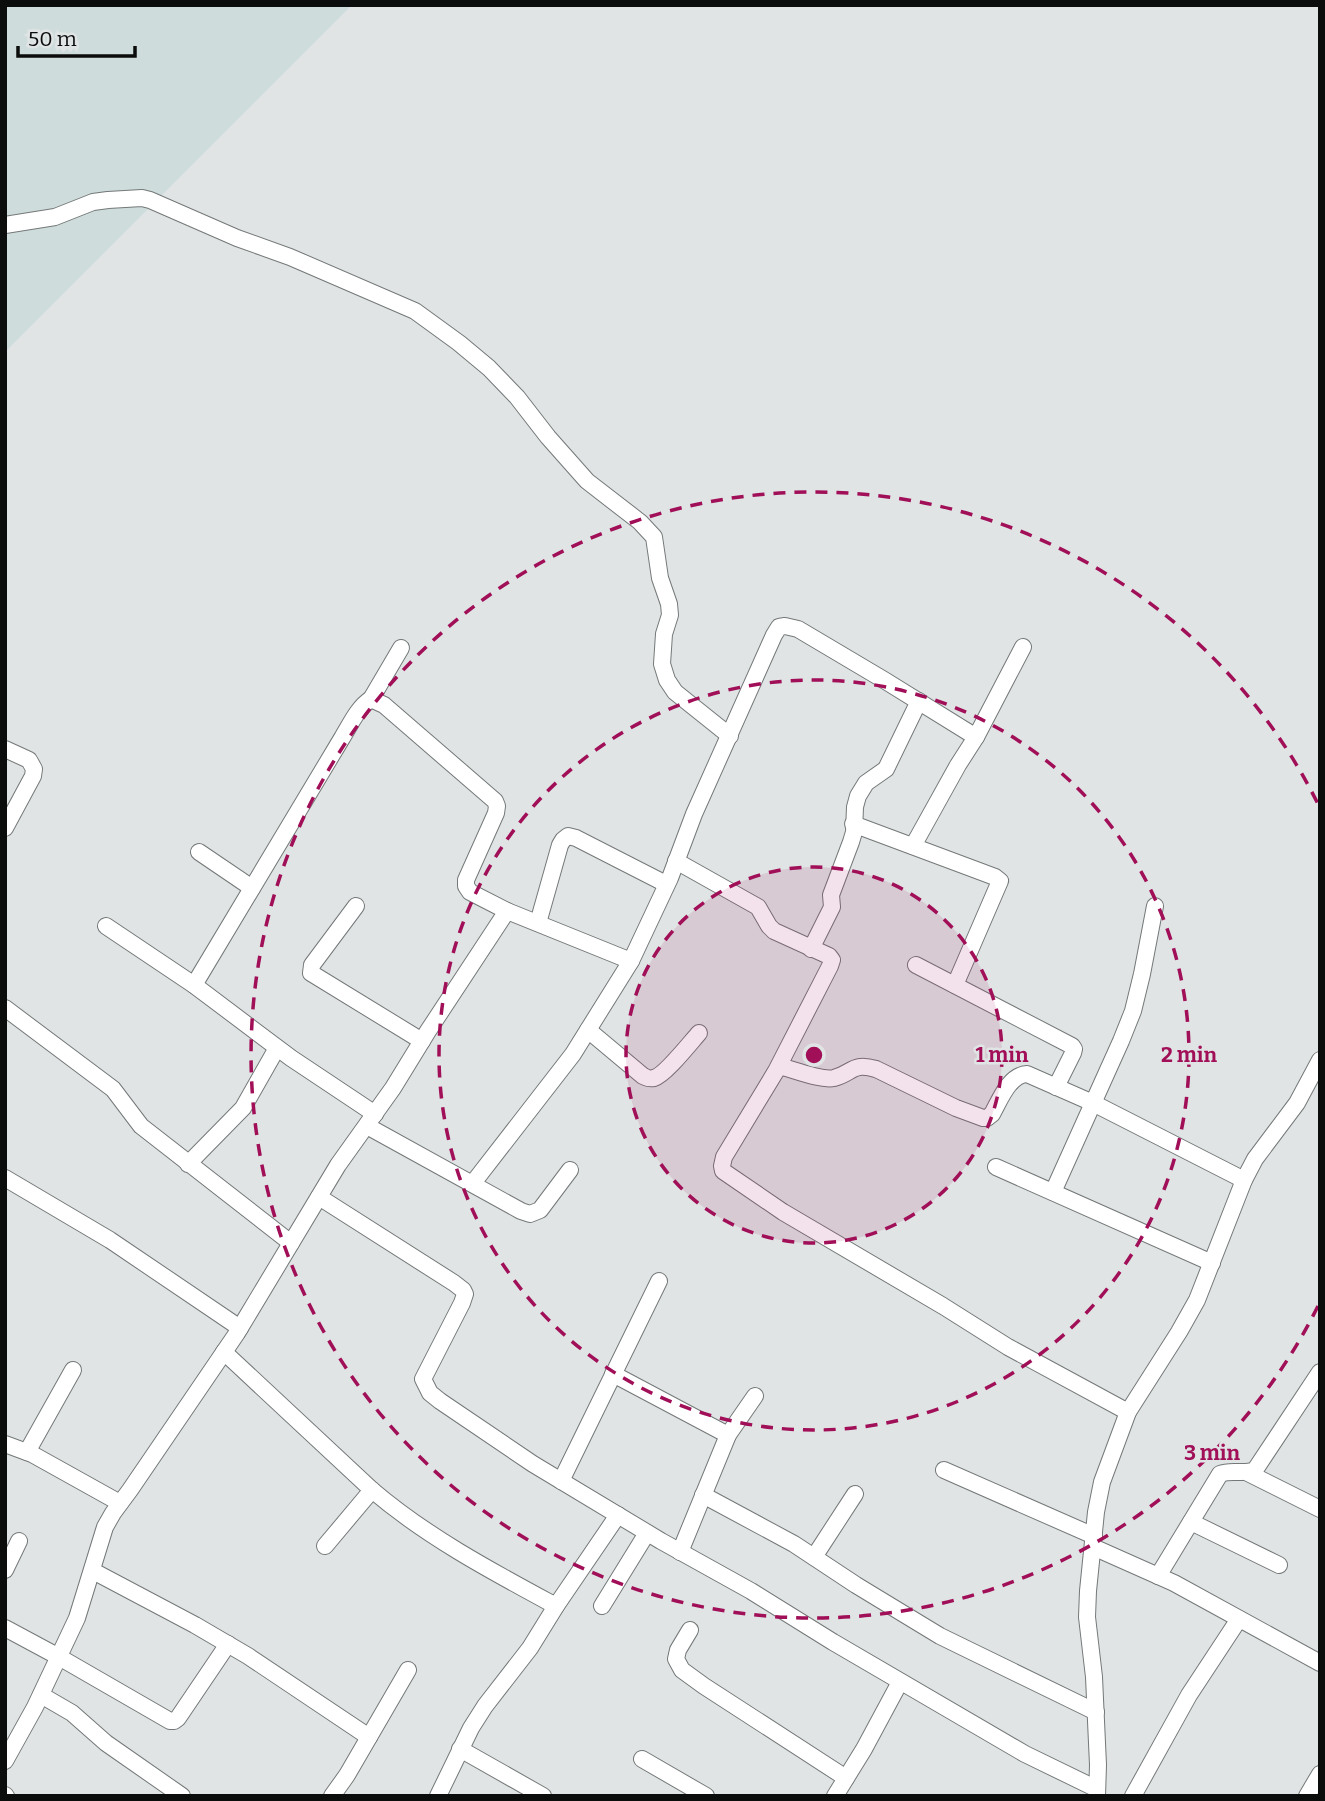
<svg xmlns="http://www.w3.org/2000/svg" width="1325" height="1801" font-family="Bitter,serif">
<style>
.built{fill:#cedcdb}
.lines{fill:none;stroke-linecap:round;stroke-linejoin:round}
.street-casing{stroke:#747878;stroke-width:18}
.street{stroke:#fff;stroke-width:16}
.ring{fill:none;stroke:#a00f57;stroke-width:3.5;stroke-dasharray:12 9}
.centre{fill:#a00f57;stroke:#e0e4e4;stroke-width:3.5}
.ring-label{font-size:21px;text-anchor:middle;font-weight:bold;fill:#a00f57;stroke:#e0e4e4;stroke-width:5;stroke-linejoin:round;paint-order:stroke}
</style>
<rect width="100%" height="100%" fill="#e0e4e4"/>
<polygon class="built" points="5,5 352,5 5,352"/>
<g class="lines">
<g class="street-casing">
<g id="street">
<polyline points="5,225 55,217 93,202 108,200 142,198 150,200 237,238 290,257 415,311 459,343 489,368 517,397 548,437 587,481 640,522 654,537 660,578 669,604 670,615 664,634 662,664 667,680 675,692 730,736"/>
<polyline points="371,699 401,648"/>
<polyline points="5,749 29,760 34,769 33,776 5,828"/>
<polyline points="853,824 979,871 995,877 1000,881 955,985"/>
<polyline points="913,846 958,765 976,737 1023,647"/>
<polyline points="199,852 252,888"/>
<polyline points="676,861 758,907 769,926 774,931 829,956 832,960 830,966 776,1071 724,1157 722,1166 723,1171 783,1212 943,1306 1008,1347 1128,1412"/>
<polyline points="356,906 312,965 311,973 422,1041"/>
<polyline points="538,923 560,845 563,840 568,836 576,838 666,884"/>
<polyline points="106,926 194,985 291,1058 375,1114"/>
<polyline points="811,949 832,907 831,895 851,842 854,832 855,807 858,796 866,783 886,769 919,701"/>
<polyline points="916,965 1072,1046 1074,1049 1073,1053 1056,1087"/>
<path d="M194 985 342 738C350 725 358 707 371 699L384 705 495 801 497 806 496 813 466 880V886L470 892 507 911 631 961"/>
<polyline points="5,1008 113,1089 141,1126 291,1243"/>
<path d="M588 1030 643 1076C648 1078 648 1079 654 1078 665 1075 690 1043 699 1033"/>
<path d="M779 1066C792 1069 821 1081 834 1078 853 1073 852 1062 876 1069L956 1108 983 1118H987L992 1114C1000 1100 1009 1075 1027 1074L1093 1103 1244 1180"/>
<polyline points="367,1126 521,1211 530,1214 540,1210 570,1170"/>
<polyline points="188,1164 243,1108 277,1048"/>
<polyline points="996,1167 1212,1263"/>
<polyline points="5,1178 110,1240 240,1328"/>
<polyline points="473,1183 573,1054 631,961 670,878 694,814 774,635 779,627 785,626 798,629 884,680 976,737"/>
<polyline points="1053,1192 1121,1041 1133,1011 1142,974 1155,906"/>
<polyline points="319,1197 454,1283 463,1290 465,1294 462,1303 423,1379 430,1393 440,1401 533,1464 661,1541 751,1591 833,1642 1025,1754 1097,1789"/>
<path d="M224 1352 372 1490C427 1537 493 1572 556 1606"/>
<polyline points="613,1374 728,1435"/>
<polyline points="5,1444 32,1454 120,1503"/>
<polyline points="27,1452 73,1370"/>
<polyline points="944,1470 1094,1536"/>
<polyline points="1248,1473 1320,1509"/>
<polyline points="561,1481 659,1281"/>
<polyline points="703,1495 794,1544 856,1585 940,1636 1096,1712"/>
<polyline points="1191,1522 1279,1565"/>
<polyline points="325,1546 372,1490"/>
<polyline points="1093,1547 1174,1583 1320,1663"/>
<polyline points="680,1552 728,1435 755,1396"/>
<polyline points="814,1557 855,1494"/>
<polyline points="5,1570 19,1541"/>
<polyline points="93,1571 195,1625 248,1656 369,1737"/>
<path d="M1158 1576 1220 1474C1232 1469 1244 1475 1255 1470L1320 1372"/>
<polyline points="602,1606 647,1533"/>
<polyline points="5,1628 59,1657 170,1721 174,1721 178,1718 228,1644"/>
<polyline points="690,1630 678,1650 676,1659 682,1670 704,1686 846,1778"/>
<polyline points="41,1695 72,1713 106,1743 182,1796"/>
<polyline points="460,1749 543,1796"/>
<polyline points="642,1759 706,1796"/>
<polyline points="5,1761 35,1707 77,1618 105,1527 113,1513 130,1490 237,1333 338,1165 393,1088 428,1031 507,911"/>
<polyline points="5,1795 6,1796"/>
<polyline points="332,1796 347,1775 408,1670"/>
<polyline points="438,1796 471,1728 485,1706 530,1648 556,1606 618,1515"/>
<polyline points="835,1796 864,1749 900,1682"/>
<polyline points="1097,1796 1098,1765 1094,1677 1087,1617 1088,1591 1096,1512 1102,1482 1128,1412 1179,1332 1197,1300 1244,1180 1255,1159 1297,1103 1320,1060"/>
<polyline points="1133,1796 1189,1695 1239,1619"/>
<polyline points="1307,1796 1320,1774"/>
</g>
</g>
<use href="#street" class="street"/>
</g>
<circle cx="814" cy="1055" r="188" fill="#a00f57" fill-opacity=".12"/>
<g class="ring">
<circle cx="814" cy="1055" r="188"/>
<circle cx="814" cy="1055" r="375"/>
<path d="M1318 1306A563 563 0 1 1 1318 804"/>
</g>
<circle cx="814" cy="1055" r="10" class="centre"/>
<g class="ring-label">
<text x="1002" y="1062">1 min</text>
<text x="1189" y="1062">2 min</text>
<text x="1212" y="1460">3 min</text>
</g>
<rect width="1325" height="1801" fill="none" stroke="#0b0d0d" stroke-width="14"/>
<path d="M18 46v10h117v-10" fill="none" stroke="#0b0d0d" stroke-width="3.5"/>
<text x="28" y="46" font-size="21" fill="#0b0d0d" stroke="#e0e4e4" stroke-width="5" paint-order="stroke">50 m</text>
</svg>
